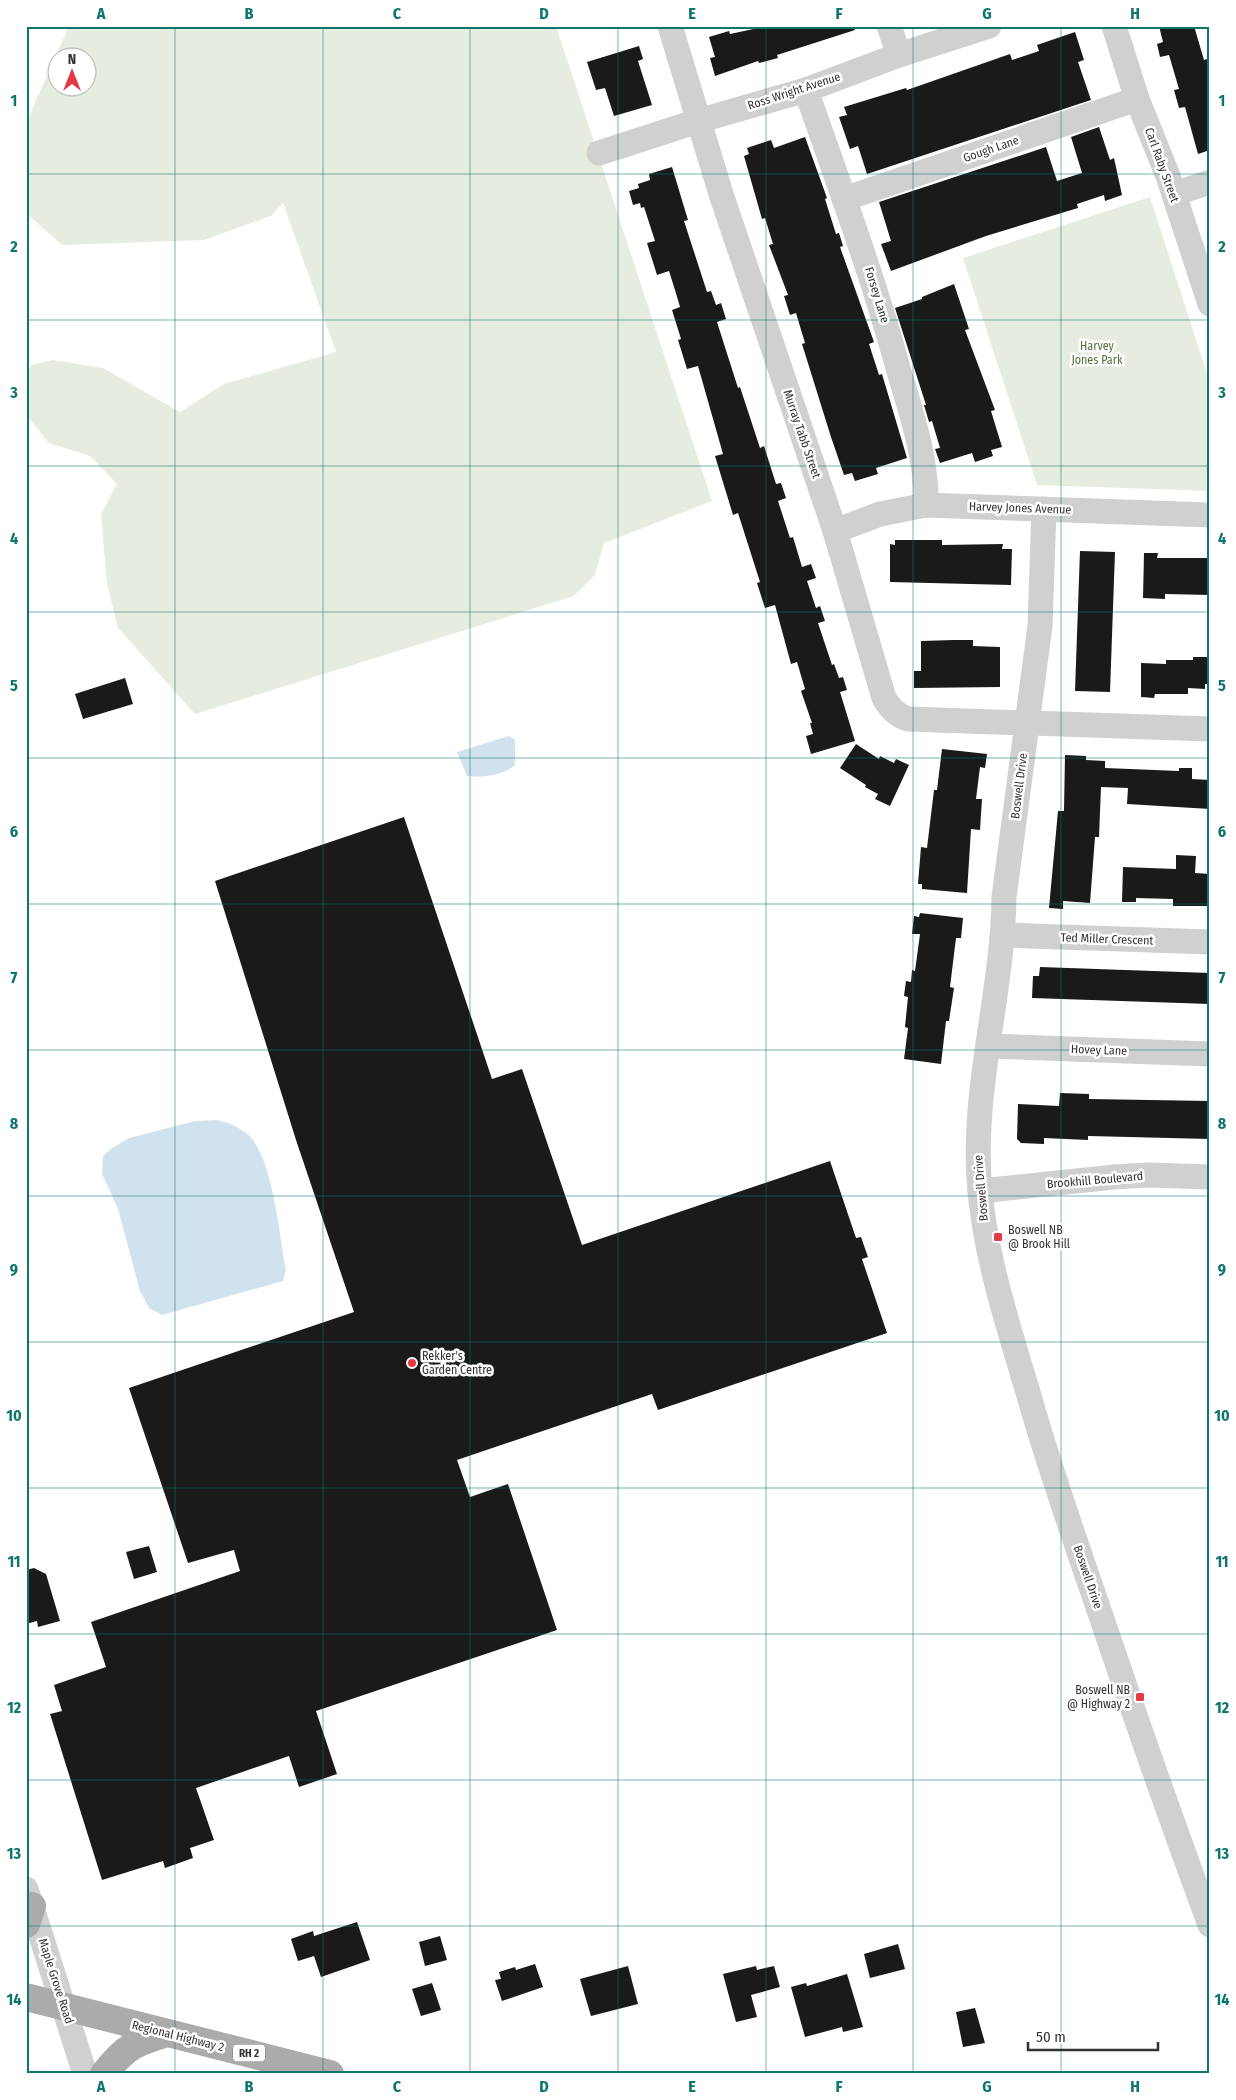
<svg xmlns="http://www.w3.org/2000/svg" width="1236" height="2100" font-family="'Fira Sans Condensed',sans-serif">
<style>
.green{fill:#e6ecdf;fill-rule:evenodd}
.water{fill:#cfe2ee}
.building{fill:#1a1a1a}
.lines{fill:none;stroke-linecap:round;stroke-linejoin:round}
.minor{stroke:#d0d0d0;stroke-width:25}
.major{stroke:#ababab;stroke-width:28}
.grid{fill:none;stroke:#0f766e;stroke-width:1;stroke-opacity:0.55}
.poi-dot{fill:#e63946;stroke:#fff;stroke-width:2}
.labels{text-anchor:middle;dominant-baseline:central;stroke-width:5;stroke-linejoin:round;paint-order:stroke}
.shield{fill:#fff;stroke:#707070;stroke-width:1}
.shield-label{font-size:11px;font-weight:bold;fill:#333}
.street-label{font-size:12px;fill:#333;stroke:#fff}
.park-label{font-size:12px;fill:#56703f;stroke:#fff}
.poi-label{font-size:12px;fill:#333;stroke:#fff;text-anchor:start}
.neatline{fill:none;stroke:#0f766e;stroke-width:2}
.grid-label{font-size:16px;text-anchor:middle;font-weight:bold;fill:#0f766e}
</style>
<rect width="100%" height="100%" fill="#fff"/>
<g class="green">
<path d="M69 26H556L712 501 604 543 595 575 574 596 195 714 118 628 107 583 101 514 117 484 90 456 49 443 27 416 26 377 31 365 53 360 103 368 180 412 224 384 336 352 283 203 271 216 204 240 62 245 26 213V123ZM58 58H88V88H58Z"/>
<polygon points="1150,197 1210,383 1210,491 1037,485 963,258"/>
</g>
<g class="water">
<path d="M509 736 515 740V765C504 775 481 778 467 776L457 752Z"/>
<path d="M217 1120C230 1123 245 1129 253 1140 274 1169 279 1234 286 1270L283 1281 162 1315 149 1308 140 1291 118 1209 102 1174 103 1156 112 1148 129 1138 195 1121Z"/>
</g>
<g class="building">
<polygon points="767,26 854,26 855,30 777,55 778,58 759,63 758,61 715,76 710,58 715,57 709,37 729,31 730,34"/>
<polygon points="1159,26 1194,26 1204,60 1210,58 1210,150 1198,154 1185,107 1179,108 1174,90 1179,89 1169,55 1160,57 1157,44 1163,42"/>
<polygon points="1075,32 1084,60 1078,62 1091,100 867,174 858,146 850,149 839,117 847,115 844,107 906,88 907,90 1010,54 1012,60 1039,51 1037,45"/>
<polygon points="639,46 643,59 638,61 652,105 614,116 605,88 596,90 587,62"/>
<polygon points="1099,127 1110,160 1114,158 1122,195 1105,201 1104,195 1077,204 1078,208 986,236 891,271 881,244 891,241 879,202 1046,147 1057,181 1082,173 1071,137"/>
<polygon points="805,137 827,198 825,199 836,234 839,233 843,246 840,247 874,342 869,344 879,375 882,374 907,458 876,468 878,474 855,481 852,473 844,475 831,437 802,344 805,343 796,313 790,315 784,296 788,295 769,245 773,244 765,218 762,219 744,156 749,154 747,148 771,140 774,148"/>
<polygon points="672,167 688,220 684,221 707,292 711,291 716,305 721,303 726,319 717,322 738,388 740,387 760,448 764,446 776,484 781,483 786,498 778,501 790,538 793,537 802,567 811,564 816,578 807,581 816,608 820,606 825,621 818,623 832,665 834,664 839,678 843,677 847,690 840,692 855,741 811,754 806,736 813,734 810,723 812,723 801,691 805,689 797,662 791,664 775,605 765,608 757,583 760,582 738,513 733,515 715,456 723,454 698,366 687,369 678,340 681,339 672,310 680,307 675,290 669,271 657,275 647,243 655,241 644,207 641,208 640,203 633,205 629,191 639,188 638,184 650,180 649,174"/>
<polygon points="954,284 969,329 965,330 995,410 991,411 1002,447 991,450 993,456 975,462 972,453 940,463 935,449 940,448 932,421 929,422 924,405 926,405 895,308 922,299 922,297"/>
<polygon points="895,540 942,540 942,545 1003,544 1002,549 1012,549 1011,585 890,582 890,544 895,545"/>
<polygon points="1080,551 1115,552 1110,692 1075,691"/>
<polygon points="1144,553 1158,553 1157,558 1210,558 1210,595 1165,594 1165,599 1143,598"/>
<polygon points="954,640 973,640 973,646 1000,647 1000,687 914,688 914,671 921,671 921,641"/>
<polygon points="1193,657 1210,657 1210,684 1205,684 1205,689 1188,688 1188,694 1155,694 1154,698 1141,697 1141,663 1166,664 1166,660 1193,660"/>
<polygon points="125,678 133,704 83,719 75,694"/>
<polygon points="856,744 879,759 880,756 894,763 896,759 909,765 890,806 875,799 878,794 865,787 866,785 840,768"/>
<polygon points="942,749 987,754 985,768 980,767 976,799 982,799 981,814 980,830 971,829 967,893 922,889 922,884 918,884 921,847 927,848 934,790 937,790"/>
<polygon points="1065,755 1086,756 1086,760 1105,761 1105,768 1179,771 1179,768 1192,768 1192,779 1210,780 1210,809 1127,804 1128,788 1101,787 1099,837 1095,837 1090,903 1063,901 1063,909 1049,908 1058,811 1064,811"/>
<polygon points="404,817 492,1079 522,1069 582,1245 830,1161 856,1238 861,1237 868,1257 862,1259 887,1333 658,1410 652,1394 457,1460 470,1497 508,1484 557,1630 316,1711 337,1774 299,1787 289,1756 196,1788 214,1840 190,1848 193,1858 165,1868 163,1861 102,1880 50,1714 62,1711 54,1685 106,1667 91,1622 240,1571 234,1550 188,1563 129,1388 354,1312 296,1140 215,881"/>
<polygon points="1176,855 1196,856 1195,873 1210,874 1210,906 1173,906 1173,899 1136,898 1136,902 1122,902 1123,867 1176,869"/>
<polygon points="920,913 963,918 961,938 956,938 950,987 954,988 949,1021 946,1021 941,1064 904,1059 908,1028 905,1027 908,997 904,996 906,981 911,982 912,970 915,971 920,934 912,934 914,916 919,917"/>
<polygon points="1040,967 1210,973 1210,1004 1032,998 1033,976 1039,976"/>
<polygon points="1060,1093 1089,1094 1089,1099 1210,1101 1210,1139 1088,1136 1088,1140 1044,1138 1044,1144 1021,1143 1017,1139 1018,1104 1059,1106"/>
<polygon points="149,1546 157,1572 134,1579 126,1552"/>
<polygon points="34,1568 46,1574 60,1621 38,1627 37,1621 26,1624 26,1570"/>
<polygon points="357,1922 370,1960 321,1977 314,1956 298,1961 291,1939 313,1931 314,1936"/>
<polygon points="440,1936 447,1960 425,1966 419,1942"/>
<polygon points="898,1944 905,1969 870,1978 864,1954"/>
<polygon points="535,1964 543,1987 502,2001 495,1980 501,1979 499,1972 515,1967 516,1970"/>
<polygon points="628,1966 638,2004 591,2016 580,1979"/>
<polygon points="756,1966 757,1970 774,1966 780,1987 751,1995 757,2017 736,2022 723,1974"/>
<polygon points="847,1974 863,2027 843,2032 842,2027 805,2037 791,1987 806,1983 807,1986"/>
<polygon points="432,1983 441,2010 421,2016 412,1989"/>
<polygon points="975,2008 985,2043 963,2047 956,2012"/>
</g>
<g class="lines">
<g class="minor">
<path d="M670 26 721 194 835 531 884 698C890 708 896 715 908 719L1210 729"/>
<polyline points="889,26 899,55"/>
<polyline points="1114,26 1137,99 1168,176 1210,304"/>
<path d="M806 90C838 182 872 273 898 368 911 413 927 457 926 505"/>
<polyline points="599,153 698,121 806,90 899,55 989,26"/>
<polyline points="1174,194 1210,182"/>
<polyline points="844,199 1137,99"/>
<path d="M1044 509 1040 626 1004 897C1003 991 973 1084 979 1179 984 1259 1012 1336 1034 1413 1054 1481 1078 1549 1101 1616 1136 1720 1172 1822 1210 1925"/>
<polyline points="835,531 880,514 926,505 1210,515"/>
<polyline points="1004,935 1210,942"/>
<polyline points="988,1046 1210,1054"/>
<polyline points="980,1191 1114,1177 1148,1175 1210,1177"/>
<polyline points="26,1889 85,2074"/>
</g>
<g class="major">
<polyline points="26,1924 32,1906"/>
<polyline points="26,1997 330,2074"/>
<path d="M104 2074C126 2046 134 2043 167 2033"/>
</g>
</g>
<path class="grid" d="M175 26V2074M323 26V2074M470 26V2074M618 26V2074M766 26V2074M913 26V2074M1061 26V2074M26 174H1210M26 320H1210M26 466H1210M26 612H1210M26 758H1210M26 904H1210M26 1050H1210M26 1196H1210M26 1342H1210M26 1488H1210M26 1634H1210M26 1780H1210M26 1926H1210"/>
<g class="poi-dot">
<rect x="993" y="1232" width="10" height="10" rx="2.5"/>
<circle cx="412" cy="1363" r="5"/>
<rect x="1135" y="1692" width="10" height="10" rx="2.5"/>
</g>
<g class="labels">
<rect class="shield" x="233" y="2044.5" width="32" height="17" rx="4"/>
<g class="shield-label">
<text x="249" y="2053">RH 2</text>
</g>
<g class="street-label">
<text transform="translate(794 91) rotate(-18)">Ross Wright Avenue</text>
<text transform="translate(991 149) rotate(-19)">Gough Lane</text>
<text transform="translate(1162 165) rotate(70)">Carl Raby Street</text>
<text transform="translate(877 295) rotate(73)">Forsey Lane</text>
<text transform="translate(802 434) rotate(71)">Murray Tabb Street</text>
<text transform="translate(1020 508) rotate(2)">Harvey Jones Avenue</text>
<text transform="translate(1019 786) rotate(-83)">Boswell Drive</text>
<text transform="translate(1107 939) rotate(2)">Ted Miller Crescent</text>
<text transform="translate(1099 1050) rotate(2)">Hovey Lane</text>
<text transform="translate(1095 1180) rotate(-5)">Brookhill Boulevard</text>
<text transform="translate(981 1188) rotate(-95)">Boswell Drive</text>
<text transform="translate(1088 1577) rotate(71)">Boswell Drive</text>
<text transform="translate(56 1981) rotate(72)">Maple Grove Road</text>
<text transform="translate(178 2036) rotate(14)">Regional Highway 2</text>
</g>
<g class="park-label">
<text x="1097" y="346">Harvey<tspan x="1097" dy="14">Jones Park</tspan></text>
</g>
<g class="poi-label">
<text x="1008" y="1230">Boswell NB<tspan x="1008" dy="14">@ Brook Hill</tspan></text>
<text x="422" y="1356">Rekker's<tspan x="422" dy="14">Garden Centre</tspan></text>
<text x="1130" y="1690" text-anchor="end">Boswell NB<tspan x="1130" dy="14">@ Highway 2</tspan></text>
</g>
</g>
<rect width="1236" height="2100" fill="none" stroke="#ffffff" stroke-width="55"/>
<g transform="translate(72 72)"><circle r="24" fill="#ffffff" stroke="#adadad"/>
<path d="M0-4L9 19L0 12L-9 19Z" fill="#e63946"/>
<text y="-8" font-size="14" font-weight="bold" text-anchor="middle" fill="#333333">N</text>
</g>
<path d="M1028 2042v8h130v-8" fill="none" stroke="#333333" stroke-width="2.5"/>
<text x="1036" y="2042" font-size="15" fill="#333333" stroke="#ffffff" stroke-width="4" paint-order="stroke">50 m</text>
<rect x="28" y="28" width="1180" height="2044" class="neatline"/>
<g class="grid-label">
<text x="101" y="19">A</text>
<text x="249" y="19">B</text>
<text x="397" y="19">C</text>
<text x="544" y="19">D</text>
<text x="692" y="19">E</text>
<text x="839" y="19">F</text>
<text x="987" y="19">G</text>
<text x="1135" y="19">H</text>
<text x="14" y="106">1</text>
<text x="1222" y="106">1</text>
<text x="14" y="252">2</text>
<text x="1222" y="252">2</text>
<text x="14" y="398">3</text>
<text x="1222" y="398">3</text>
<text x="14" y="544">4</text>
<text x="1222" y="544">4</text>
<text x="14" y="691">5</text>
<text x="1222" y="691">5</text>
<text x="14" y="837">6</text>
<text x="1222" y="837">6</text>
<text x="14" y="983">7</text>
<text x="1222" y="983">7</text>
<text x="14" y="1129">8</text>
<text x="1222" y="1129">8</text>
<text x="14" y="1275">9</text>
<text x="1222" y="1275">9</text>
<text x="14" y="1421">10</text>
<text x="1222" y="1421">10</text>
<text x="14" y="1567">11</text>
<text x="1222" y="1567">11</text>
<text x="14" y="1713">12</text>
<text x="1222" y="1713">12</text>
<text x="14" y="1859">13</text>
<text x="1222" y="1859">13</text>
<text x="14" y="2005">14</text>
<text x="1222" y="2005">14</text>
<text x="101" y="2092">A</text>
<text x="249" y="2092">B</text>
<text x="397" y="2092">C</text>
<text x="544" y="2092">D</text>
<text x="692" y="2092">E</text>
<text x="839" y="2092">F</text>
<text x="987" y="2092">G</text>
<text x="1135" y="2092">H</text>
</g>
</svg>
